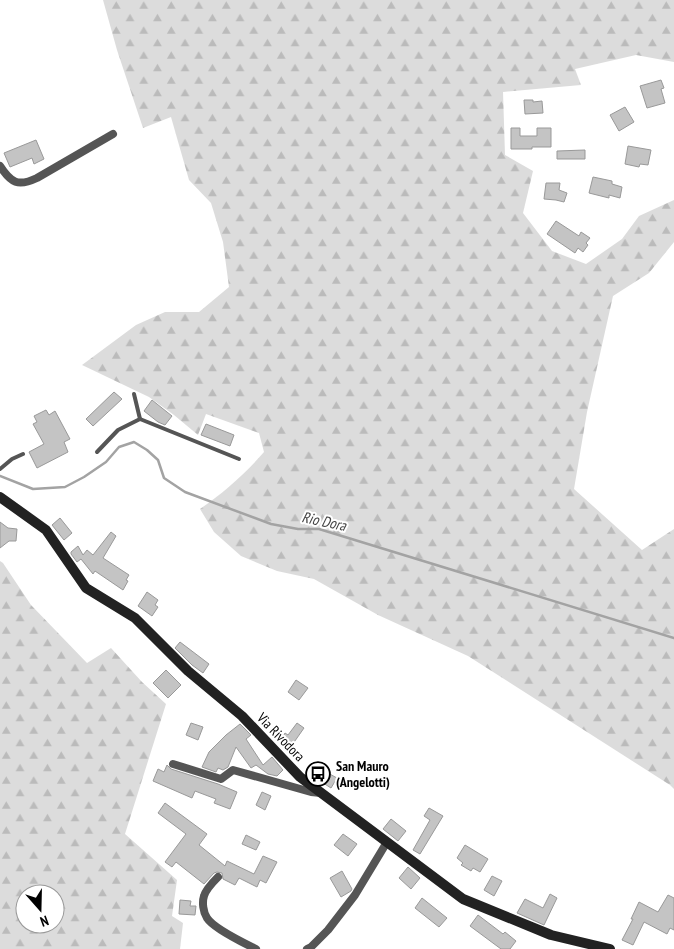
<svg xmlns="http://www.w3.org/2000/svg" width="674" height="949" font-family="'PT Sans Narrow',sans-serif">
<style>
.forest{fill:url(#forest-firs);fill-rule:evenodd}
.lines{fill:none;stroke-linecap:round;stroke-linejoin:round}
.stream{stroke:#a3a3a3;stroke-width:2.5}
.building{fill:#c4c4c4;stroke:#999}
.lane{stroke:#555;stroke-width:4}
.street{stroke:#555;stroke-width:8}
.secondary{stroke:#222;stroke-width:10}
.labels{text-anchor:middle;dominant-baseline:central;stroke-width:4;stroke-linejoin:round;paint-order:stroke}
.street-label{font-size:14px;fill:#000;stroke:#fff}
.poi-label{font-size:14px;font-weight:bold;fill:#000;stroke:#fff;text-anchor:start}
.water-label{font-size:15px;font-style:italic;fill:#444;stroke:#fff}
</style>
<defs>
<pattern id="forest-firs" width="22" height="20" patternUnits="userSpaceOnUse" patternTransform="scale(1.25)"><rect width="22" height="20" fill="#dcdcdc"/><path d="M5 1l3.5 6h-7zM16 11l3.5 6h-7z" fill="#bbb"/></pattern>
</defs>
<rect width="100%" height="100%" fill="#fff"/>
<g class="forest">
<path d="M103 0H674V62L636 55 575 69 581 85 503 92 505 155 533 171 523 213 552 251 586 264 622 239 639 216 674 200V242L649 273 613 296 587 412 574 489 642 550 674 529V789L670 785 468 656 378 615 314 579 277 571 241 556 214 532 200 509C223 493 245 474 264 452L259 433 206 414 198 435 174 415 149 397 82 365 136 325 165 312H199L229 287 223 242 211 203 189 180 171 117 143 128 117 50Z"/>
<path d="M0 561 3 563 31 605 87 663 111 648 142 682 166 704 125 834 177 880 172 916 183 923 180 949H0ZM25 894H55V924H25Z"/>
</g>
<g class="lines">
<polyline class="stream" points="0,476 33,489 65,487 84,477 106,462 119,447 134,442 147,450 158,460 164,478 185,492 271,524 298,529 319,529 674,638"/>
</g>
<g class="building">
<polygon points="661,80 664,88 661,89 665,103 647,108 640,86"/>
<polygon points="524,100 533,100 533,102 542,101 543,113 525,114"/>
<polygon points="625,107 634,122 619,131 610,115"/>
<polygon points="511,128 520,128 520,136 537,136 537,128 551,128 551,147 532,147 532,149 511,149"/>
<polygon points="36,140 44,159 34,164 32,158 10,167 4,153"/>
<polygon points="628,146 651,150 648,165 640,164 639,167 625,164"/>
<polygon points="585,150 585,159 557,159 557,151"/>
<polygon points="593,177 612,181 612,184 622,187 620,198 609,195 609,198 589,193"/>
<polygon points="546,183 560,183 559,190 567,193 564,202 556,200 544,199"/>
<polygon points="556,221 579,236 581,232 590,238 586,243 588,245 583,252 578,248 575,253 547,234"/>
<polygon points="114,392 122,399 93,426 86,419"/>
<polygon points="152,400 172,416 165,425 158,422 144,411"/>
<polygon points="46,410 49,415 55,411 70,439 64,442 68,452 37,468 29,452 44,444 33,424 37,422 34,416"/>
<polygon points="206,424 234,435 230,446 201,435"/>
<polygon points="60,518 72,533 64,540 52,525"/>
<polygon points="0,522 8,528 17,529 16,541 9,541 0,548"/>
<polygon points="111,532 116,536 103,558 129,575 126,580 128,581 123,590 95,571 93,574 81,559 77,562 71,554 71,552 78,546 83,555 87,550 93,555"/>
<polygon points="147,592 158,600 155,605 158,607 152,616 138,606"/>
<polygon points="180,642 209,664 203,673 192,665 175,648"/>
<polygon points="166,670 181,685 168,698 153,683"/>
<polygon points="296,680 308,688 299,700 288,692"/>
<polygon points="191,723 203,727 198,740 186,735"/>
<polygon points="297,723 304,728 290,748 280,741 285,733 288,735"/>
<polygon points="240,724 251,735 246,739 263,765 272,757 283,770 277,776 268,774 256,765 251,768 236,747 228,767 223,770 218,768 216,772 202,767 209,752 226,735"/>
<polygon points="167,765 171,769 218,784 237,792 230,809 214,803 216,799 195,791 192,798 153,781 158,769 164,772"/>
<polygon points="326,772 337,778 331,788 320,781"/>
<polygon points="262,792 271,796 265,810 256,805"/>
<polygon points="165,803 207,834 199,845 225,866 227,861 254,874 263,856 277,862 266,883 260,880 257,887 239,878 235,885 223,879 222,873 217,872 214,873 204,884 176,862 172,867 165,862 186,834 158,813"/>
<polygon points="429,808 443,816 420,854 413,850 430,820 424,816"/>
<polygon points="391,819 406,831 398,841 383,829"/>
<polygon points="343,834 357,844 348,856 334,845"/>
<polygon points="246,835 260,842 256,850 242,844"/>
<polygon points="465,845 488,859 480,872 473,868 471,871 461,865 463,863 457,858"/>
<polygon points="408,867 420,878 411,889 399,878"/>
<polygon points="342,871 352,889 351,891 341,897 330,878"/>
<polygon points="492,876 502,881 494,896 484,890"/>
<polygon points="550,894 557,898 544,925 517,913 525,899 543,908"/>
<polygon points="668,895 674,898 674,930 670,928 667,934 644,922 633,945 622,940 633,919 631,919 639,902 658,912"/>
<polygon points="422,898 447,918 439,927 415,908"/>
<polygon points="180,900 191,901 190,906 196,906 195,915 179,914"/>
<polygon points="478,915 503,934 505,932 516,941 510,949 501,949 470,926"/>
</g>
<g class="lines">
<g class="lane">
<polyline points="140,419 239,459"/>
<polyline points="97,452 118,430 140,419 134,394"/>
<polyline points="0,469 12,459 23,454"/>
</g>
<g class="street">
<path d="M0 166C11 183 18 187 37 178L113 134"/>
<polyline points="173,764 221,779 233,770 311,792 321,793"/>
<path d="M218 877C213 882 206 889 204 896 202 902 203 912 207 918 214 929 244 943 256 949"/>
<polyline points="307,949 311,947 328,930 355,895 387,842"/>
</g>
<polyline class="secondary" points="0,497 46,530 86,588 135,618 188,671 242,716 300,777 463,899 551,935 610,949"/>
</g>
<defs>
<g id="bus-ring" transform="scale(1.25)"><circle r="9.5" fill="#fff" stroke="#000" stroke-width="1.5"/><path d="M-5-6H5V4H4V6H2V4H-2V6H-4V4H-5ZM-3.5-4V0h7V-4ZM-3.5 1.2v1.5H-2V1.2ZM2 1.2v1.5H3.5V1.2Z" fill="#000"/></g>
</defs>
<g fill-rule="evenodd">
<use href="#bus-ring" x="318" y="774"/>
</g>
<g class="labels">
<g class="street-label">
<text transform="translate(281 737) rotate(46)">Via Rivodora</text>
</g>
<g class="poi-label">
<text x="336" y="766">San Mauro<tspan x="336" dy="16">(Angelotti)</tspan></text>
</g>
<g class="water-label">
<text transform="translate(324 521) rotate(12)">Rio Dora</text>
</g>
</g>
<g transform="translate(40 909) rotate(160)"><circle r="24" fill="#ffffff" stroke="#999999"/>
<path d="M0-4L9 19L0 12L-9 19Z" fill="#000000"/>
<text y="-8" font-size="14" font-weight="bold" text-anchor="middle" fill="#000000">N</text>
</g>
</svg>
